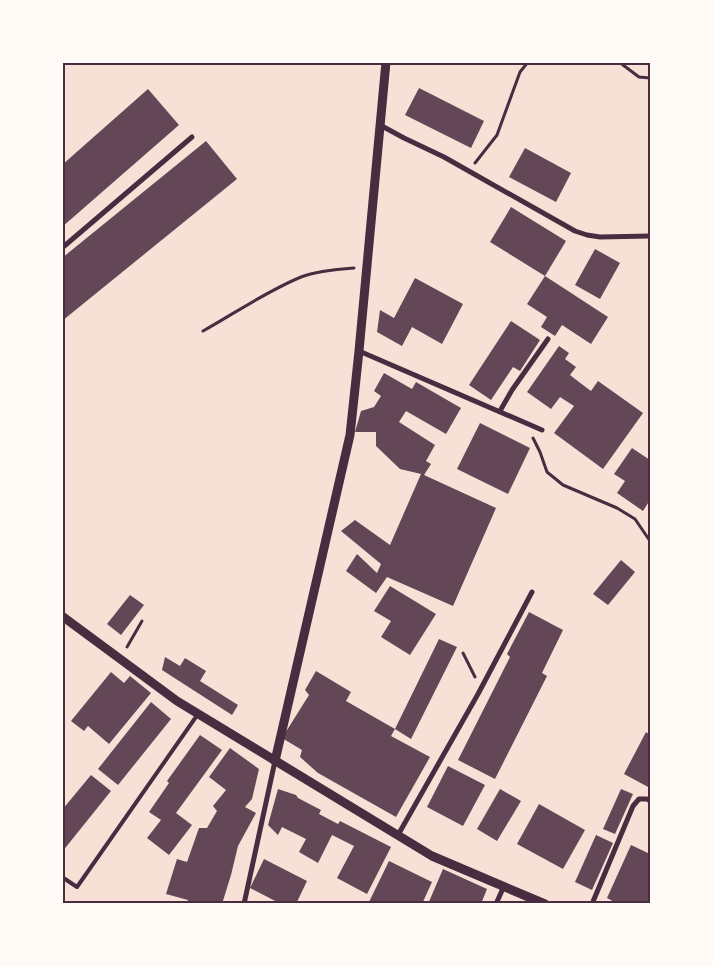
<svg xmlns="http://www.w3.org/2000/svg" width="713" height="966" font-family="Quicksand,sans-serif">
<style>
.building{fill:#644757}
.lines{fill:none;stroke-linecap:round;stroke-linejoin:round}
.path{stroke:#4a2c40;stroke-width:3}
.service{stroke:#4a2c40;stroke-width:4}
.minor{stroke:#4a2c40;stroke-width:5}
.tertiary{stroke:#4a2c40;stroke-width:9}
.neatline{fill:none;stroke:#4a2c40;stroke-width:2}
</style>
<rect width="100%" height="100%" fill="#f7e1d7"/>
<g class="building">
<polygon points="419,88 484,121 471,148 405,115"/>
<polygon points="148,89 179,125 62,227 62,165"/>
<polygon points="206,141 237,179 62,321 62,258"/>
<polygon points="525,148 571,173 556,202 509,177"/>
<polygon points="511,207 566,241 545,276 490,242"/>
<polygon points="595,249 620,263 600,299 575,285"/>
<polygon points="545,276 608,317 591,344 562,325 555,336 541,327 547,317 527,304"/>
<polygon points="415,278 463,304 442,344 412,327 402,346 377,332 380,310 394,318"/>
<polygon points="511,321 540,340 520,371 513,367 491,400 469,385"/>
<polygon points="559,346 569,353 565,359 576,367 570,375 579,382 591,391 598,381 643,413 603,469 554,433 574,406 560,397 551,409 527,392"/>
<polygon points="384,373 412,389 416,382 461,408 446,434 406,411 399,422 435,445 426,461 431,464 424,475 496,508 453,606 387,577 376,593 346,571 357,554 377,573 381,564 341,531 355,520 390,545 421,474 400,469 376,446 376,432 355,432 361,411 374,407 381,396 374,391"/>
<polygon points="480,423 530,448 508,494 457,469"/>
<polygon points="632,448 650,460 650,500 643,511 617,493 625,481 614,474"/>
<polygon points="621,560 635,572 608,605 593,594"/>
<polygon points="390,586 436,614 410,655 381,637 391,621 374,611"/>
<polygon points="130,595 144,605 121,635 107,624"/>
<polygon points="529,612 563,630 542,673 547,676 495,779 458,760 510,657 507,654"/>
<polygon points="439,639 457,647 411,739 395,729 391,736 430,757 396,817 318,773 300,757 302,750 282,738 309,695 305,690 316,671 351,692 346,701 395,729"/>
<polygon points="165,657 180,666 185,658 206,671 200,681 238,705 232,715 162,670"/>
<polygon points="111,672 124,683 130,676 151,693 109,744 88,726 84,731 71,721"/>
<polygon points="151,702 171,719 118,785 98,769"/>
<polygon points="646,732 650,735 650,788 624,774"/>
<polygon points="200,735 222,750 176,813 192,825 169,855 147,838 161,820 149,812 169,783 167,781"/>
<polygon points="230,748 259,769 252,799 245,807 256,813 238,846 231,875 222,904 187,904 188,900 166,894 177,859 187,862 199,828 207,828 217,811 213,806 226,790 209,777"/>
<polygon points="448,766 485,785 463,826 427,807"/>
<polygon points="91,775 111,791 62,852 62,810"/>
<polygon points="278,789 296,795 298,798 321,810 319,814 338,824 340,821 391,847 367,894 337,878 354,846 332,835 318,863 299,852 306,839 282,827 278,835 268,825"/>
<polygon points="500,789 521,801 497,841 477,829"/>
<polygon points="621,789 633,794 615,834 603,829"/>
<polygon points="539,804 585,830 563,869 517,844"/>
<polygon points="596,835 613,843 592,890 575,882"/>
<polygon points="631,845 650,854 650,904 618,904 607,898"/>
<polygon points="264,859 307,881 296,904 281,904 250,888"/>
<polygon points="389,861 432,882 422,904 368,904"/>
<polygon points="443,869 487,889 481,904 428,904"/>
</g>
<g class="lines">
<g class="path">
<polyline points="619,62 639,77 650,78"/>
<polyline points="475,163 497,135 520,72 528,62"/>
<path d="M203 331C235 313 267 291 301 277 314 272 340 269 354 268"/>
<polyline points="533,438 540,452 547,472 563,485 617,508 635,519 650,541"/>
<polyline points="127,647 142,621"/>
<polyline points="463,653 475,677"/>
</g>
<polyline class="service" points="62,877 77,887 198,714"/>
<g class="minor">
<polyline points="380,125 404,138 444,157 575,231 587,235 600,237 650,236"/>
<polyline points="62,248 192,137"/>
<polyline points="359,351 542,430"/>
<polyline points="500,411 512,390 548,339"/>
<polyline points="398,835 478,694 532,592"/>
<polyline points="244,904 275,761"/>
<polyline points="496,904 504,886"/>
<polyline points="592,904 633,806 639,799 647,799 650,801"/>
</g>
<g class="tertiary">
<polyline points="62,616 177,701 432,856 545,904"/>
<polyline points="275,761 350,435 359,351 386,62"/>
</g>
</g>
<rect width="713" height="966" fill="none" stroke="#fffaf5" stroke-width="128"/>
<rect x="64" y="64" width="585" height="838" class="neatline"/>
</svg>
